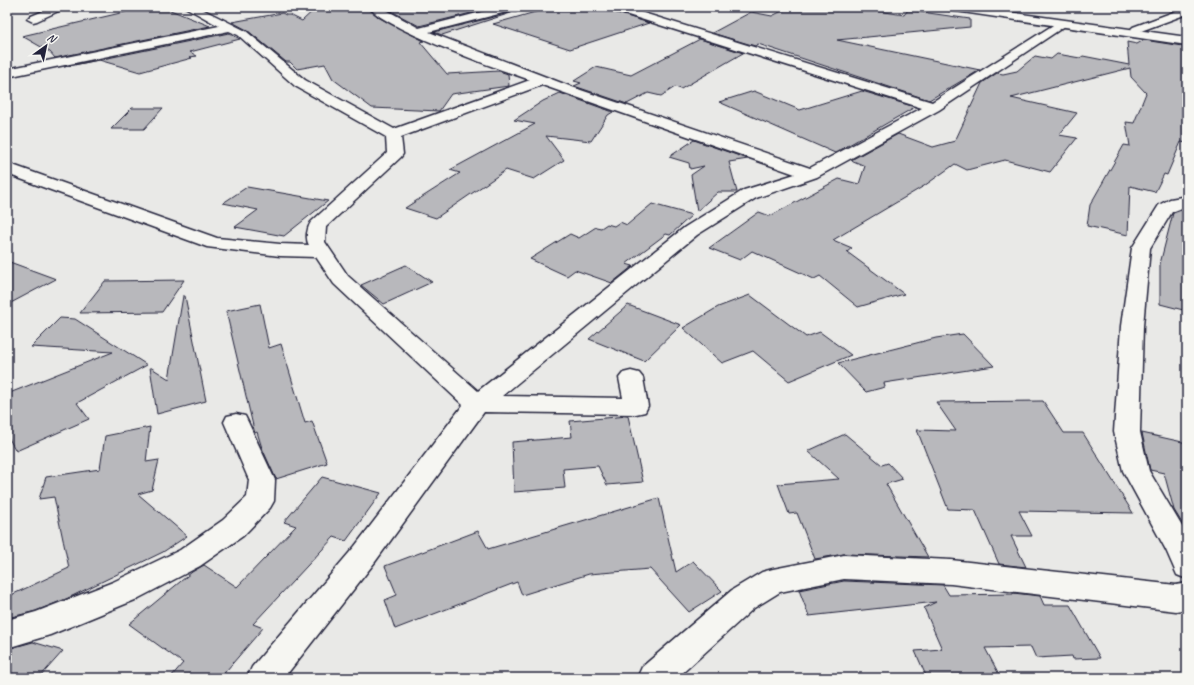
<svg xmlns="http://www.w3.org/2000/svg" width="1194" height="685" font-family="Caveat,sans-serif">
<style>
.building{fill:#b8b8bc;stroke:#22223b}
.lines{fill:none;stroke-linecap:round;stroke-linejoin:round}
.minor-casing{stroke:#22223b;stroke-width:3}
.tertiary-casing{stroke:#22223b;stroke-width:3}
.minor{fill:#f6f6f2;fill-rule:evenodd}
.tertiary{fill:#f6f6f2;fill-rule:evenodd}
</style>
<rect width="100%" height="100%" fill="#e9e9e7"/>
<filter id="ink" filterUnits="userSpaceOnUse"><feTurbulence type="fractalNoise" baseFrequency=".025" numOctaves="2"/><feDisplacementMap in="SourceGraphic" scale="8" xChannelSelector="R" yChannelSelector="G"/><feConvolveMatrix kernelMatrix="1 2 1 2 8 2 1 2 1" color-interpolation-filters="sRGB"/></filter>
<g filter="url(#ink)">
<g class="building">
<polygon points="146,7 163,7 210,26 55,58 50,52 22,36"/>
<polygon points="317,7 368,7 378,17 424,41 420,42 447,74 499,71 508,74 509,86 451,94 439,111 372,108 333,79 325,64 297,69 290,62 286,62 247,30 232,22 282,13 286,15 290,15 302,21"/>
<polygon points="384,7 495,7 419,26"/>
<polygon points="553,7 598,7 649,23 570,49 493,24"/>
<polygon points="790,7 853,7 904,15 908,10 970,19 970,27 837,40 980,70 929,100 758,44 755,46 712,33 751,12 772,16"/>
<polygon points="517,11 442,35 434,32"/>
<polygon points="229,33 240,39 190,52 197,56 190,57 192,58 140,72 99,60 64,67"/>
<polygon points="700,39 743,53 681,89 675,87 661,96 648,93 627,104 574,86 581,83 574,81 596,67 631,75"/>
<polygon points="1144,40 1182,46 1187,58 1187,143 1181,142 1167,175 1164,174 1155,192 1130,186 1128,235 1087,226 1090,205 1124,145 1130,146 1126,122 1134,123 1146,93 1131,77 1130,68 1011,98 1077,113 1059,135 1077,138 1050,172 1005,160 967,170 955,164 924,186 833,240 852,248 847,252 904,294 858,307 820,276 814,279 752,251 740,260 709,248 759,212 770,216 839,179 859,184 865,166 851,160 898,134 933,147 955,141 982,83 997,73 1003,74 1017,71 1035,56 1051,59 1057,54 1080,58 1083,56 1129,65 1127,42 1137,44"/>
<polygon points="754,91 800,110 862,91 915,107 835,153 719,102"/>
<polygon points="560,93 613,112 608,115 591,141 546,136 564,160 534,179 506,170 436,218 405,208 460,173 450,170 535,124 514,120 543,101"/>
<polygon points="132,108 163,108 144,129 111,129"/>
<polygon points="694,140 748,159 729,162 737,192 718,192 697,211 691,175 704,166 690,169 689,163 669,157"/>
<polygon points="247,187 328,201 284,236 235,227 258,210 223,203"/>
<polygon points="652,204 692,215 670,235 666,234 626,264 633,266 612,283 575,270 567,276 530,259 570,234 579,238 596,227 601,228 607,224 614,226 620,222 627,225"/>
<polygon points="1187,208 1187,311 1160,304 1160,264 1173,213"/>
<polygon points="7,261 56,279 7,305"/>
<polygon points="406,265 432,282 384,304 361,285"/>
<polygon points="184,280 162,312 80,313 105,281"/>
<polygon points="750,295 806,337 820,332 851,355 789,381 753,351 722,363 683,328 718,307"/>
<polygon points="183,296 185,296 206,401 157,414 150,367 169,379"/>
<polygon points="260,304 269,348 281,344 305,423 312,421 327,463 276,479 262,448 257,432 255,433 254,430 226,311"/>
<polygon points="628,305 681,325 644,361 589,339"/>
<polygon points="60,318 75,319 147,365 77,403 89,419 16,451 7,435 7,394 113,352 31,347"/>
<polygon points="963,334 994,366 884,383 885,387 866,392 838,363 936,338"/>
<polygon points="1043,401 1064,433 1083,433 1133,513 1019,511 1032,536 1011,536 1026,567 999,564 975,510 948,509 917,430 956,431 936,402"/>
<polygon points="628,416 643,482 607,485 598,466 563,469 565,488 514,492 512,442 572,437 570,421"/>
<polygon points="150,427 146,462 159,460 152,490 138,494 187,536 163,552 66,599 36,611 7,618 7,597 69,568 54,497 39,499 46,477 100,469 105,436"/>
<polygon points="1142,433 1187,443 1187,531 1174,510 1164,473 1150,470"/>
<polygon points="845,434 882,465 888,463 903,479 886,484 928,557 844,554 815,559 797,513 789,514 778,484 839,479 808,451"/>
<polygon points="322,477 381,493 346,541 334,537 253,624 263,628 220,678 170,678 183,663 129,624 192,572 204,565 237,587 296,526 284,522"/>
<polygon points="659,498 676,572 693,561 722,591 689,612 650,569 589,574 522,595 517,582 395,629 385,600 397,595 385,566 478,531 488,549"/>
<polygon points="844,581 943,585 949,595 1013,594 1013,593 1040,596 1044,605 1070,605 1100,658 1073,659 1072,656 1036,658 1031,647 985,648 1001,678 927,678 915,651 942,649 924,608 936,602 809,616 799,590"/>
<polygon points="33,642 63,651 39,678 7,678 7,649"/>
</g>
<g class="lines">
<g class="minor-casing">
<g id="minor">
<polygon points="53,7 67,7 37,21 33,22 27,19 29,17"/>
<path d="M185 7H198L246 31 305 80 394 129 530 80C499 69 385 29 369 7H381L419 28 501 7H519L518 9 429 32 572 87 810 168 922 108 609 9 608 7H624L932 102 1058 22 1062 21 1068 24 939 110 817 177 756 198 697 235 502 396 623 398 619 378 623 373 631 371 639 373 643 378 648 406 645 412 636 414 484 412 375 562 284 678H247L252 667 355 546 463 405 334 284 316 257 280 256 207 247 7 174V163L217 238 280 244 309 245C305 239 307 228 311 222L387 153 386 137 295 86 238 35 229 31 7 77V69L219 26ZM542 85 795 174 744 190 685 227 478 391 348 276 325 242 326 227 401 157 403 154 401 137Z"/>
<polygon points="1187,7 1187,14 1141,31 1133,31 1131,29 1133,27"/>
<polygon points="1187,196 1187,206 1172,212 1150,248 1143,326 1140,432 1149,471 1187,535 1187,579 1177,575 1166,550 1123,471 1114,432 1121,326 1132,248 1159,205 1170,199"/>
<polygon points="236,414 245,416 248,422 275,480 274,501 270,508 243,536 200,566 135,600 50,635 7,648 7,620 36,612 113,582 180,550 223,520 247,497 249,480 224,422 227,416"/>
<polygon points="844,555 951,560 1176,585 1187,583 1187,609 1176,611 951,584 844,579 780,592 754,608 677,678 637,678 642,667 732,590 762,572 773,569"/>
</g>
</g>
<g class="tertiary-casing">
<polygon id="tertiary" points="944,7 972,7 1187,37 1187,45 949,10"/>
</g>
<use href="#minor" class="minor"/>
<use href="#tertiary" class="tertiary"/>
</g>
</g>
<rect width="1194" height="685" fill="none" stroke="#f6f6f2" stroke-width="24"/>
<rect x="12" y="12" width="1170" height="661" fill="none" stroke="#22223b" stroke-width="1.5" filter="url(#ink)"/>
<g transform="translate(46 46) rotate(33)" stroke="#f6f6f2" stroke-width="3" paint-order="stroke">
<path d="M0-3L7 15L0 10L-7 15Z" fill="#22223b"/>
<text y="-6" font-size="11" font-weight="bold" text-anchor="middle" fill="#22223b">N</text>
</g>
</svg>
